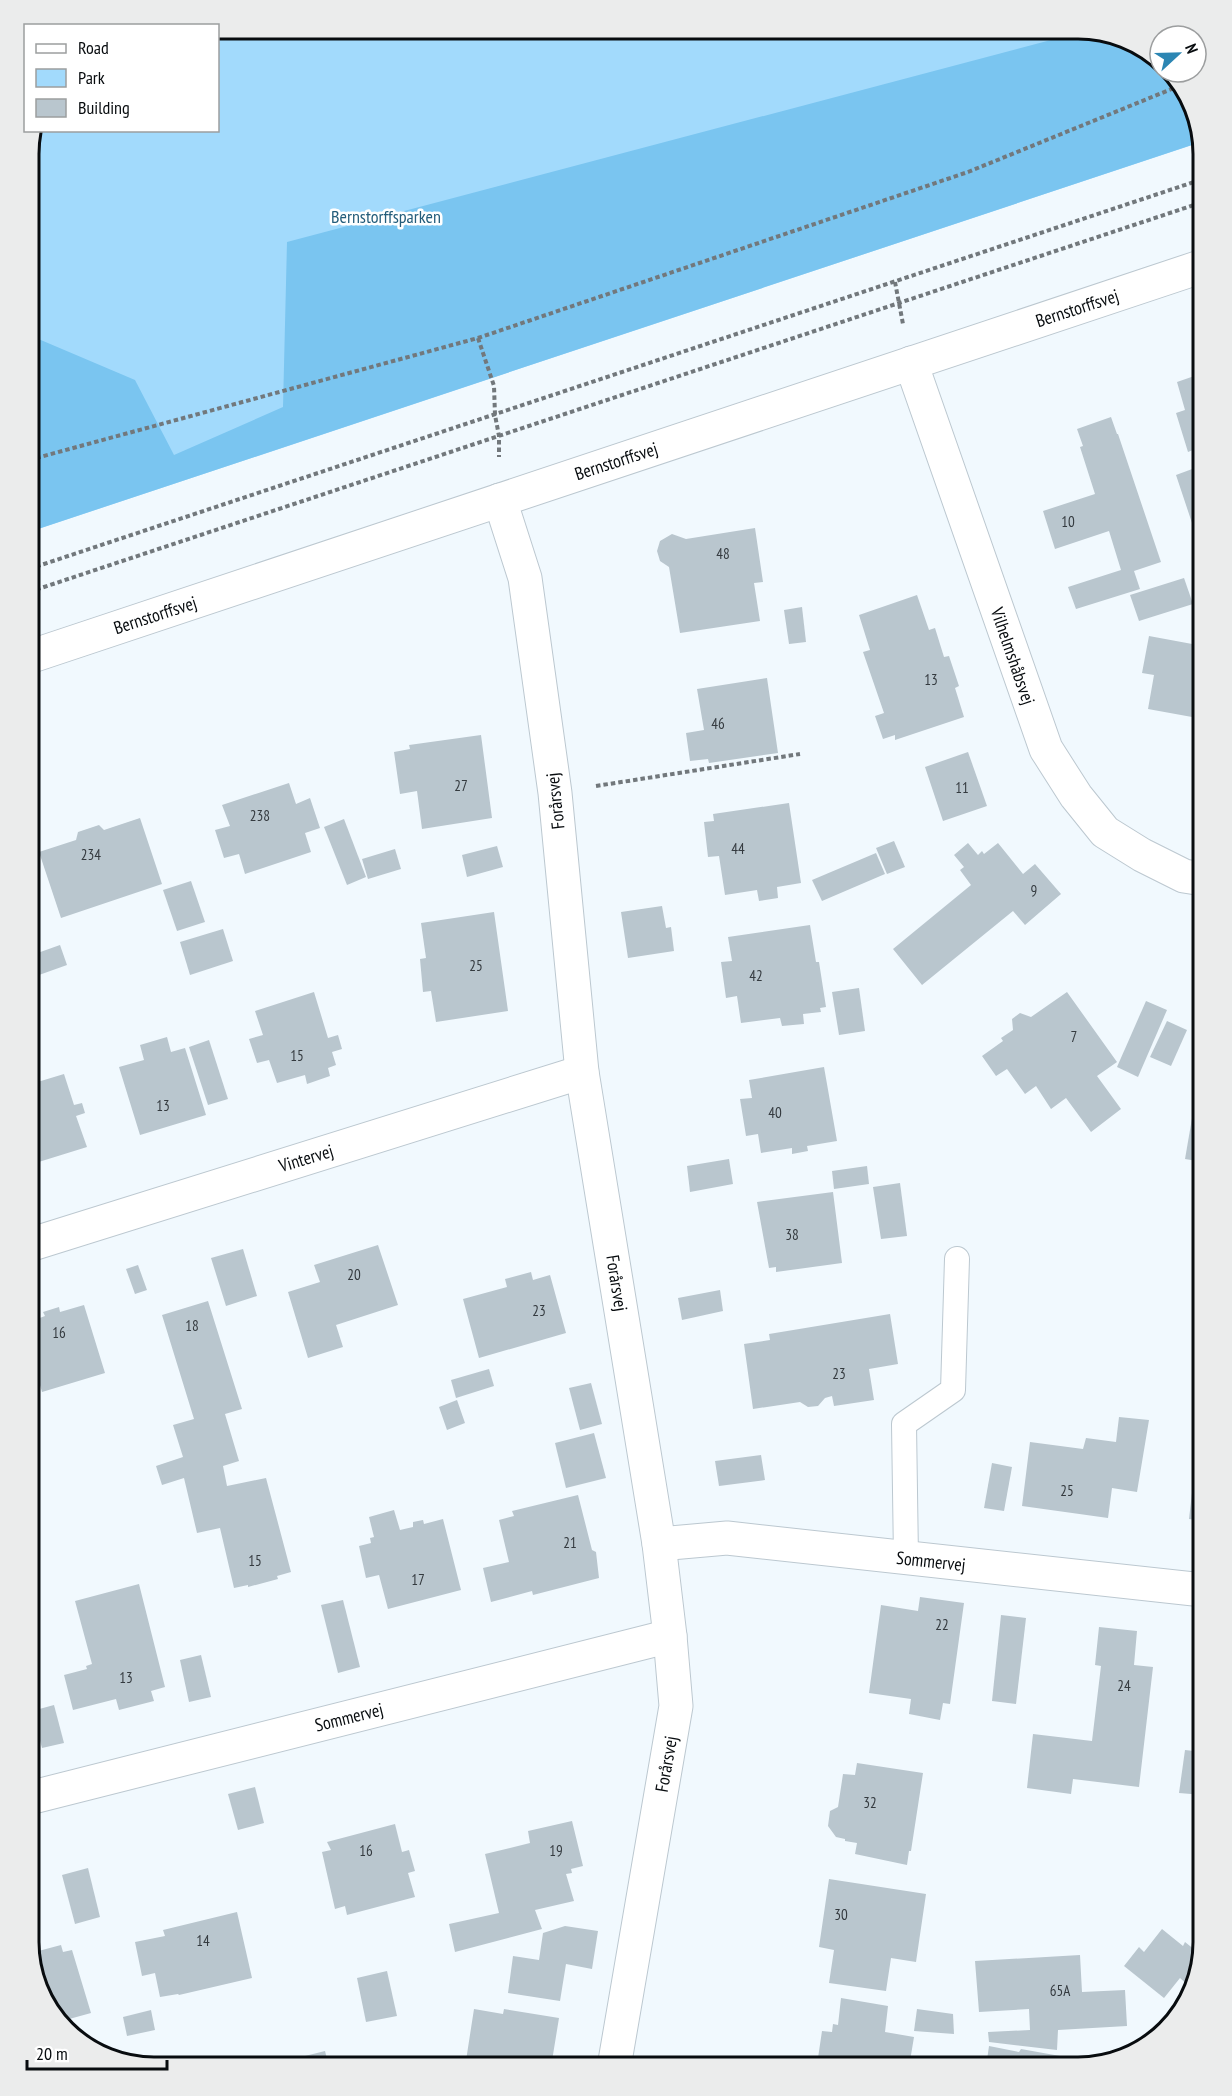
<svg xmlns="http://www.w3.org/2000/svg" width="1232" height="2096" font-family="'PT Sans Narrow',sans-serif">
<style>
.green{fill:#a2dafc}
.forest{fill:#7ac5f0}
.building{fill:#b9c6ce}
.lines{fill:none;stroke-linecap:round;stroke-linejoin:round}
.service-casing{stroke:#bcc8d0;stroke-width:26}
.minor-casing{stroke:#bcc8d0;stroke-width:35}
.tertiary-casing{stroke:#bcc8d0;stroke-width:35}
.path{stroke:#72787c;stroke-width:4;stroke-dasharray:4.5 3;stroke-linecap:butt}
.service{stroke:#fff;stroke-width:24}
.minor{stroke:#fff;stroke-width:33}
.tertiary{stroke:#fff;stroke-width:33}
.labels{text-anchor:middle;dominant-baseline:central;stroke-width:5;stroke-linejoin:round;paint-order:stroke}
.number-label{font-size:15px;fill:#343a3f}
.park-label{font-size:18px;fill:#245d7b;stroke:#fff}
.street-label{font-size:18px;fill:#080c0f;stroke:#fff}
.rim{fill:none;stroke:#080c0f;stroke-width:3}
</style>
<rect width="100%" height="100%" fill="#f1f9fe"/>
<polygon class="green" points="218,29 1086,29 1148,50 1160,64 1160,72 1167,72 1191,99 1201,142 29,532 29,147 32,131 218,130"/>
<polygon class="forest" points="1077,29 1086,29 1148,50 1160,64 1160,72 1167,72 1191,99 1201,142 29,532 29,335 135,380 174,455 283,407 287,242 1066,36"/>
<g class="building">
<polygon points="1203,373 1203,462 1198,448 1188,452 1176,413 1185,410 1177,382"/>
<polygon points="1111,417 1117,434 1118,434 1161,562 1134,571 1140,589 1076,609 1068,587 1121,570 1109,531 1055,549 1043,511 1095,494 1080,447 1083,446 1077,429"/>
<polygon points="1203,465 1203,556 1176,475"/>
<polygon points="755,528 763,582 754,583 760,621 680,633 669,567 660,561 657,551 660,541 672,534 686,539"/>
<polygon points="1184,578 1193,604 1139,621 1130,595"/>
<polygon points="917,595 929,630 935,628 944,657 949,656 959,686 955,688 964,717 895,740 895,735 883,739 875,716 884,713 863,652 870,650 859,615"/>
<polygon points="802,607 806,642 789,644 784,610"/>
<polygon points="1149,636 1203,646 1203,719 1148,709 1154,675 1142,673"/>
<polygon points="767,678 778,753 709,763 708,759 690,761 686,733 704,730 697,689"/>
<polygon points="481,735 492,818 422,829 417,791 400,794 394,752 410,749 409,745"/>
<polygon points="968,752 987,806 943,821 925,767"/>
<polygon points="289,783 296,804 310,798 320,828 305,833 311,852 245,874 239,854 224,858 215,830 230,826 222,805"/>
<polygon points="789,803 801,883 777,887 778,898 759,901 757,890 725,895 719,856 708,857 704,822 714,821 713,814"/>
<polygon points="140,818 162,884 61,918 39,852 76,840 78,832 99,825 104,830"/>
<polygon points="344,819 366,877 347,885 324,827"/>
<polygon points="894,841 905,867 887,874 876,848"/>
<polygon points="968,843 978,855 982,851 984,854 998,843 1023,874 1035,864 1061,894 1025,925 1013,911 922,985 893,949 971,885 960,870 964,867 954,855"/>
<polygon points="497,846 503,867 467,877 462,855"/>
<polygon points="395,849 401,869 368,879 362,859"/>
<polygon points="876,853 885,874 822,901 812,880"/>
<polygon points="191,881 205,922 177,931 163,890"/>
<polygon points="662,906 666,928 671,927 674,951 628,958 621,912"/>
<polygon points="494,912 508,1011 436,1022 431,991 423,992 420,959 426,958 421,923"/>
<polygon points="810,925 816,962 819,962 826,1007 820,1008 821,1012 803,1014 804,1024 782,1026 780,1018 741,1023 737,996 726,998 721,962 732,961 728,937"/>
<polygon points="223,929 233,961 190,975 180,942"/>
<polygon points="60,945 67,965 39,975 32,955"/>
<polygon points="859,988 865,1031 839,1035 832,992"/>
<polygon points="314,992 328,1038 338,1035 342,1049 332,1052 336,1065 328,1068 330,1076 307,1084 305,1075 277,1083 269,1060 257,1063 249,1039 263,1035 255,1011"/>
<polygon points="1067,992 1117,1062 1097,1076 1121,1109 1091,1132 1066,1098 1051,1109 1036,1086 1025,1094 1007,1069 996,1076 982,1056 1003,1041 1001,1038 1013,1030 1012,1019 1020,1013 1031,1017"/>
<polygon points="1146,1001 1167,1010 1138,1077 1117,1067"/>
<polygon points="1167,1021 1187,1030 1171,1066 1150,1057"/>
<polygon points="167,1037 171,1052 185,1048 206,1115 140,1135 119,1067 144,1060 140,1045"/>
<polygon points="209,1040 228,1099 208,1105 189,1047"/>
<polygon points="824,1067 837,1141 807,1146 808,1151 792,1154 792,1148 761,1153 758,1134 746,1136 740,1099 752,1098 749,1080"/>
<polygon points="1200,1072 1203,1073 1203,1162 1185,1159"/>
<polygon points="64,1074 74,1105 82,1103 85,1113 76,1116 87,1147 29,1165 29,1078 31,1084"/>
<polygon points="729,1159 733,1184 690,1192 687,1166"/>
<polygon points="867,1166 869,1184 834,1189 832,1171"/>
<polygon points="900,1183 907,1236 881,1239 873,1187"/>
<polygon points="833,1192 842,1263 776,1272 776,1267 769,1268 757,1202"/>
<polygon points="378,1245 398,1305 336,1325 343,1347 308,1358 288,1292 320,1282 314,1265"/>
<polygon points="243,1249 257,1296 226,1306 211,1258"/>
<polygon points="138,1265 147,1290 135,1294 126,1269"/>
<polygon points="531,1272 533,1280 550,1275 566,1333 479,1358 463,1299 507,1287 505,1279"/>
<polygon points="720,1290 723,1311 682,1320 678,1298"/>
<polygon points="208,1301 242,1409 225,1414 239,1461 223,1466 227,1486 266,1478 291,1572 277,1576 278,1579 248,1587 248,1585 234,1588 220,1528 197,1533 184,1478 162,1485 156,1466 183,1457 173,1425 194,1419 162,1315"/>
<polygon points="84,1305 105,1373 42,1392 29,1347 29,1322 45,1316 43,1312 59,1307 60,1312"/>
<polygon points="890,1314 898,1364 869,1369 874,1400 834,1406 832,1396 825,1398 818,1406 808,1407 800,1402 753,1409 744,1344 770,1340 769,1334"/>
<polygon points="489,1369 494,1386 456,1398 451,1380"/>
<polygon points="591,1383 602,1424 580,1430 569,1388"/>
<polygon points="457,1400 465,1423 447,1430 439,1407"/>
<polygon points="1119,1417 1149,1420 1137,1492 1112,1488 1108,1518 1022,1506 1030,1442 1083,1449 1086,1438 1116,1442"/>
<polygon points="594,1433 606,1478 566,1488 555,1443"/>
<polygon points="761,1455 765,1480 719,1486 715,1461"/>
<polygon points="992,1463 1012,1467 1004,1511 984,1508"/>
<polygon points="1195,1467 1203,1467 1203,1521 1189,1519"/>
<polygon points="578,1495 592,1550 596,1552 599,1578 533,1595 532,1591 491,1602 483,1568 509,1562 499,1520 514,1516 512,1511"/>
<polygon points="394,1510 400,1530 413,1527 413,1522 423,1520 424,1524 443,1519 461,1590 388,1609 379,1575 366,1578 359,1546 371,1543 370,1538 374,1537 369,1517"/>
<polygon points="139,1584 165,1687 151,1691 154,1701 119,1710 116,1699 73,1710 64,1675 87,1669 86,1666 92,1664 75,1601"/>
<polygon points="920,1597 964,1603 950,1704 943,1703 940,1720 909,1714 911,1699 869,1693 881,1605 918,1611"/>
<polygon points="343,1600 360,1667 338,1673 321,1605"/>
<polygon points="1001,1615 1026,1618 1016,1704 992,1701"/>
<polygon points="1099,1627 1137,1631 1134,1665 1153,1667 1139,1787 1073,1779 1071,1794 1027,1788 1033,1734 1092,1741 1101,1666 1095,1665"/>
<polygon points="201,1655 211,1697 189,1702 180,1660"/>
<polygon points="54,1705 64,1743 42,1748 32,1711"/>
<polygon points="1185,1750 1203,1752 1203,1795 1179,1793"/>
<polygon points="857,1763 923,1773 911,1851 909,1851 907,1865 855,1854 857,1843 845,1841 845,1839 836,1837 828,1826 830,1811 838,1807 843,1774 855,1775"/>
<polygon points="255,1787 264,1823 238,1830 228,1794"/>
<polygon points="572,1821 583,1866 571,1869 572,1873 566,1874 574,1901 535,1910 542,1929 455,1952 449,1924 499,1913 485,1854 530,1843 528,1831"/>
<polygon points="395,1824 402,1852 409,1850 415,1871 408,1873 415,1897 347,1915 345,1906 335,1909 322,1852 331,1850 327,1842"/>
<polygon points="88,1868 100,1917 75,1924 62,1875"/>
<polygon points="829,1879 926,1894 916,1962 891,1958 886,1991 829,1983 834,1950 819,1947"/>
<polygon points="237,1912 252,1978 179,1995 178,1994 160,1997 155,1973 142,1976 135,1942 165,1936 163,1930"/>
<polygon points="565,1926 598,1931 592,1969 566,1964 560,2001 508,1993 513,1956 539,1960 543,1933"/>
<polygon points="1162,1929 1183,1946 1185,1942 1200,1954 1190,1987 1180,1978 1164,1998 1124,1966 1139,1947 1144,1952"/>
<polygon points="61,1945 63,1952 72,1950 91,2013 62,2021 41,1997 31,1953"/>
<polygon points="1080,1955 1082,1992 1125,1990 1127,2026 1058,2030 1057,2050 989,2042 988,2032 1030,2030 1029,2009 979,2012 975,1961"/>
<polygon points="387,1971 397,2016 366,2022 357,1978"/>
<polygon points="841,1998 888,2006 885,2032 914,2037 909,2067 826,2067 827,2060 818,2058 822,2031 832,2032 833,2024 838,2025"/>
<polygon points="474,2009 503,2014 504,2009 559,2018 551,2067 465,2067"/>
<polygon points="917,2009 953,2014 954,2034 914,2031"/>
<polygon points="151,2010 155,2030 127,2036 123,2017"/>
<polygon points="989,2046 1019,2052 1021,2049 1088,2061 1087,2065 1078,2068 986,2067"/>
<polygon points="325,2051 329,2067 290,2067 289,2060"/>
<polygon points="379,2062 380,2067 355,2067 355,2066"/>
</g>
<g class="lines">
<g class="service-casing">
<polyline id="service" points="906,1558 904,1424 953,1390 957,1259"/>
</g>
<g class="minor-casing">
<g id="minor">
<polyline points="911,363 1046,749 1076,796 1105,832 1142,855 1184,876 1203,879"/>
<polyline points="500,500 525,578 555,793 582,1072 659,1544 670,1636 676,1706 614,2067"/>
<polyline points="29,1245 582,1072"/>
<polyline points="659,1544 727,1538 1203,1590"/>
<polyline points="29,1798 670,1636"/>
</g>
</g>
<g class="tertiary-casing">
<polyline id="tertiary" points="29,657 1203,266"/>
</g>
<g class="path">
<polyline points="895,282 903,324"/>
<polyline points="478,338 494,386 495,415 499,436 499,457"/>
<polyline points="29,460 478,338 968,172 1179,86"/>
<polyline points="29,569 1203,179"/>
<polyline points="29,592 1203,202"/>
<polyline points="596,786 800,754"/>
</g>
<use href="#service" class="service"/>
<use href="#minor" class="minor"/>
<use href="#tertiary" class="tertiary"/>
</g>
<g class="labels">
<g class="number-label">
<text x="1068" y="521">10</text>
<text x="723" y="553">48</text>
<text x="931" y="679">13</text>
<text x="718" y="723">46</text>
<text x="461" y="785">27</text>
<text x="962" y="787">11</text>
<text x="260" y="815">238</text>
<text x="738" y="848">44</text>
<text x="91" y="854">234</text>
<text x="1034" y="890">9</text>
<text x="476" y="965">25</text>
<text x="756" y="975">42</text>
<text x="1074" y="1036">7</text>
<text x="297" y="1055">15</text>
<text x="163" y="1105">13</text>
<text x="775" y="1112">40</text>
<text x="792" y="1234">38</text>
<text x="354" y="1274">20</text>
<text x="539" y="1310">23</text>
<text x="192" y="1325">18</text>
<text x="59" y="1332">16</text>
<text x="839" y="1373">23</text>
<text x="1067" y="1490">25</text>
<text x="570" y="1542">21</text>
<text x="255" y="1560">15</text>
<text x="418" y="1579">17</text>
<text x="942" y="1624">22</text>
<text x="126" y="1677">13</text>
<text x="1124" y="1685">24</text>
<text x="870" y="1802">32</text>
<text x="366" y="1850">16</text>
<text x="556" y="1850">19</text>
<text x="841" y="1914">30</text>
<text x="203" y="1940">14</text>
<text x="1060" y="1990">65A</text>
</g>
<g class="park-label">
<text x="386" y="216">Bernstorffsparken</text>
</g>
<g class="street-label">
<text transform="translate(1077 308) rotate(-18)">Bernstorffsvej</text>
<text transform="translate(616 461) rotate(-18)">Bernstorffsvej</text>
<text transform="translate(155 615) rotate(-18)">Bernstorffsvej</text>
<text transform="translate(1013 656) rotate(71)">Vilhelmshåbsvej</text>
<text transform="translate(555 801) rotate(-96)">Forårsvej</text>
<text transform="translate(306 1158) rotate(-17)">Vintervej</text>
<text transform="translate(617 1283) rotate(81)">Forårsvej</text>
<text transform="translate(931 1561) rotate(6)">Sommervej</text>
<text transform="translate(349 1717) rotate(-14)">Sommervej</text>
<text transform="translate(666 1764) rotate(-80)">Forårsvej</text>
</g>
</g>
<path d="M0 0H1232V2096H0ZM154 39H1078A115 115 0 0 1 1193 154V1942A115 115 0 0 1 1078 2057H154A115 115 0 0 1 39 1942V154A115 115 0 0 1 154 39Z" fill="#ebecec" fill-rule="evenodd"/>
<path class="rim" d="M154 39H1078A115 115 0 0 1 1193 154V1942A115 115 0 0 1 1078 2057H154A115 115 0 0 1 39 1942V154A115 115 0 0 1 154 39Z"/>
<rect x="24" y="24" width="195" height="108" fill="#ffffff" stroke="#9c9e9f" stroke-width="1.5"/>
<rect x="36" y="44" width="30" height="9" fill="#ffffff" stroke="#9c9e9f" stroke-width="1.5"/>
<text x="78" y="54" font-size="18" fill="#080c0f">Road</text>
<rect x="36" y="69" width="30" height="18" fill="#a2dafc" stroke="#9c9e9f" stroke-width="1.5"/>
<text x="78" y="84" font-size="18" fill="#080c0f">Park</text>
<rect x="36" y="99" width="30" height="18" fill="#b9c6ce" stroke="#9c9e9f" stroke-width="1.5"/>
<text x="78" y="114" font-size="18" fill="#080c0f">Building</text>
<g transform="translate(1178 54) rotate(68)"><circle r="28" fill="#ffffff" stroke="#9c9e9f" stroke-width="1.5"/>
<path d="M0-4.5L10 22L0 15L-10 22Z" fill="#2c86b3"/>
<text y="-9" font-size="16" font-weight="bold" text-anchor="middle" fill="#080c0f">N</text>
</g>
<path d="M27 2060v9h140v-9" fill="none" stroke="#080c0f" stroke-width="3"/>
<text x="36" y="2060" font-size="18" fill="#080c0f" stroke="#ffffff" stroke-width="4.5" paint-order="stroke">20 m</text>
</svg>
